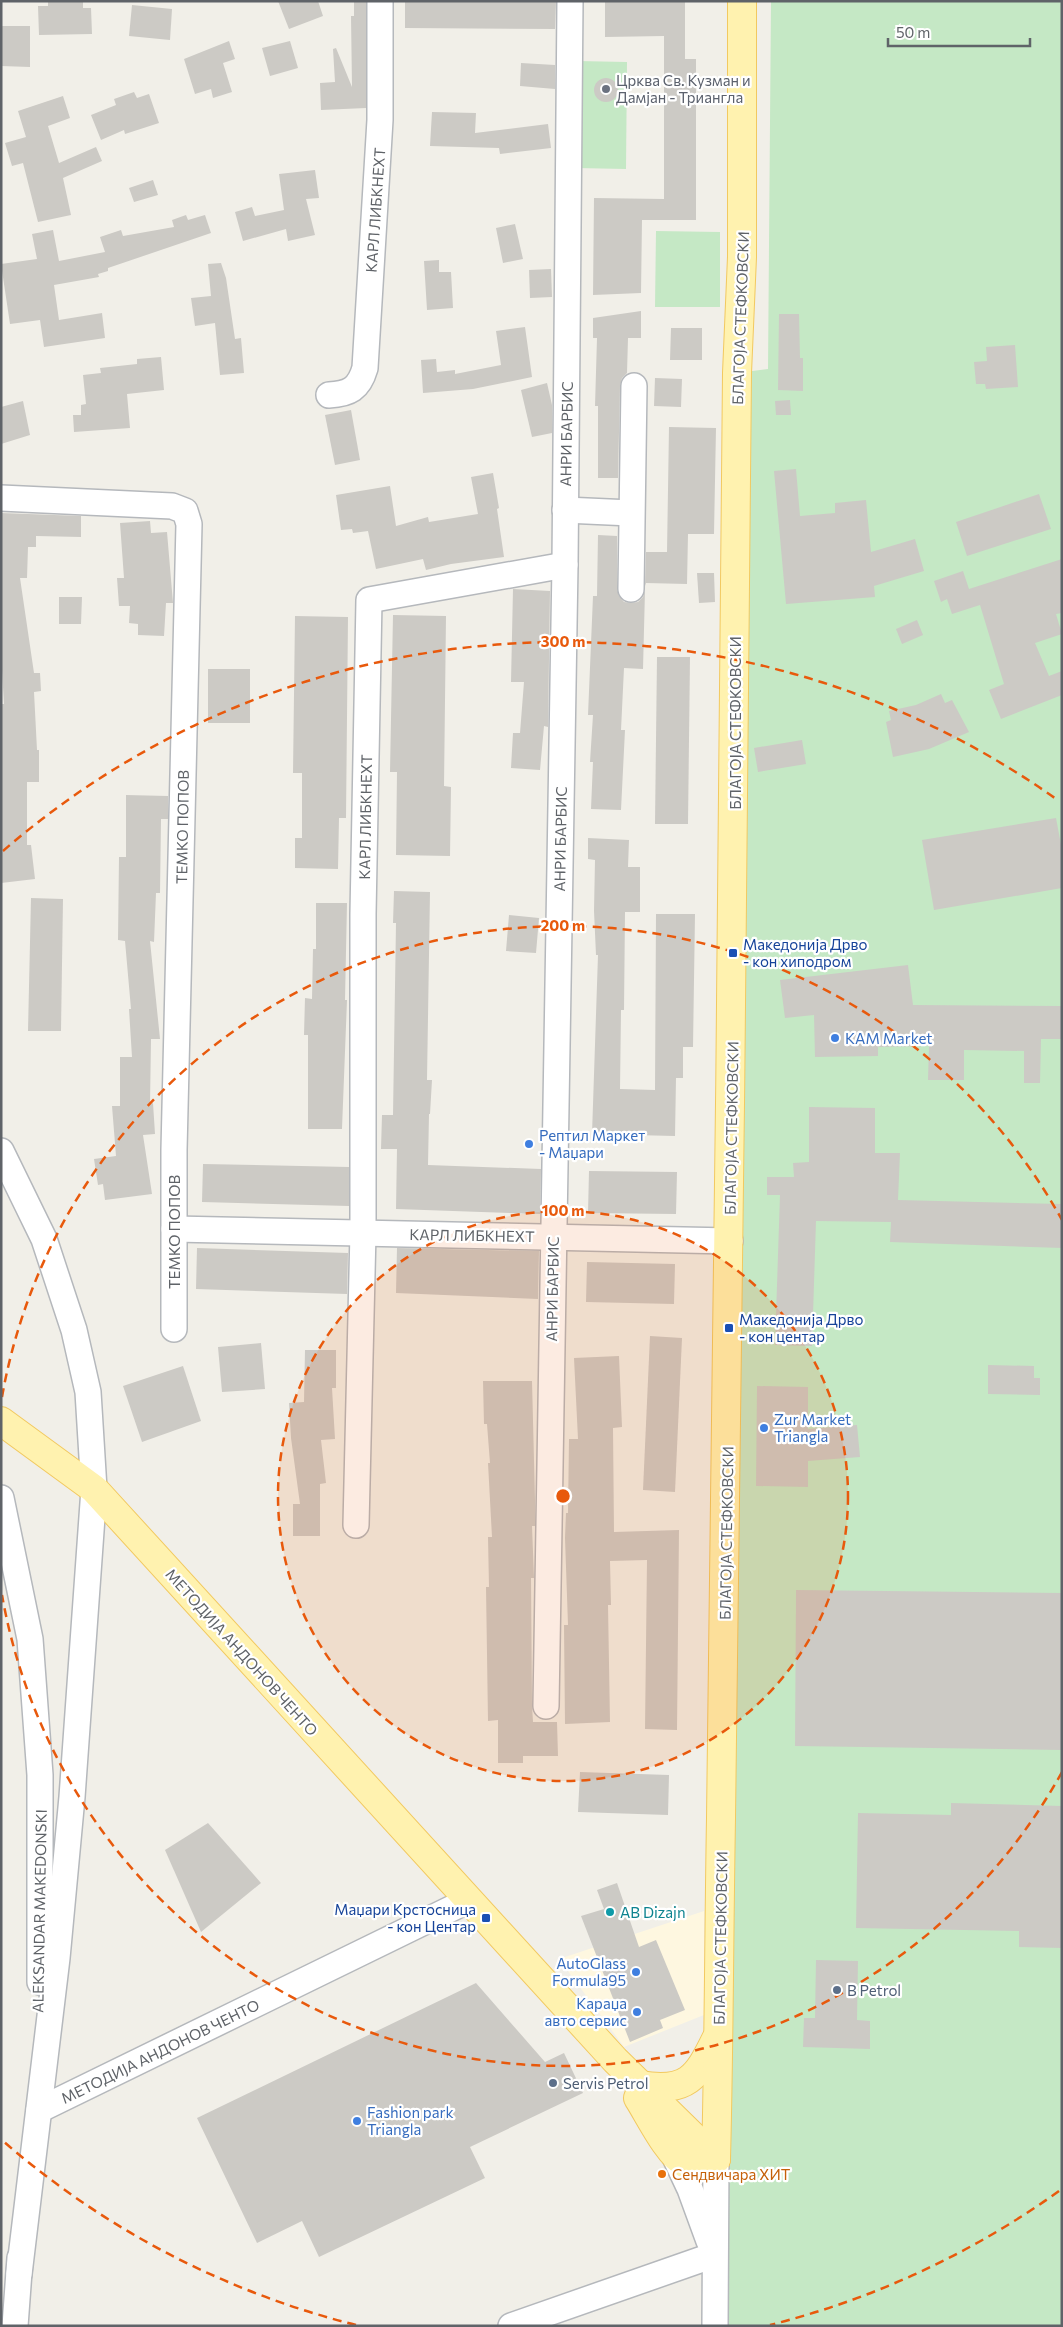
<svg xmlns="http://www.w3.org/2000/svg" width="1063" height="2327" font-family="Commissioner,sans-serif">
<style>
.commercial{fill:#fef7e0}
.green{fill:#c5e8c5}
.building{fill:#cccac5}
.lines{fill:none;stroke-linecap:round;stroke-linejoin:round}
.minor-casing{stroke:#b5b8bc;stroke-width:28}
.major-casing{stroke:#f2c960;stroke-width:30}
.minor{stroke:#fff;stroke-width:25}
.major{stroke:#fff2af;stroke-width:28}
.ring{fill:none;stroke:#e8590c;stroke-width:2.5;stroke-dasharray:9 6}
.worship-dot{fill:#6b7280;stroke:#fff;stroke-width:2}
.transit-dot{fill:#1a4fb4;stroke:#fff;stroke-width:2}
.shop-dot{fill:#3f7fe0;stroke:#fff;stroke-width:2}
.culture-dot{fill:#0f9aa8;stroke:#fff;stroke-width:2}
.service-dot{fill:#5c6f8a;stroke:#fff;stroke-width:2}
.food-dot{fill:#e8710a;stroke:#fff;stroke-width:2}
.labels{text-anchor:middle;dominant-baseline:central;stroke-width:4.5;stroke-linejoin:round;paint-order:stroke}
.worship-label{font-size:15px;fill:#5b616d;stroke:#fff;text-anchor:start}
.street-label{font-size:15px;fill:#5f6368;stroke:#fff}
.transit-label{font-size:15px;fill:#164399;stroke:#fff;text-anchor:start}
.shop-label{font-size:15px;fill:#366cbe;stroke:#fff;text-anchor:start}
.culture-label{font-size:15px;fill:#0d838f;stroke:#fff;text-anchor:start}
.service-label{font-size:15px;fill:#4e5e75;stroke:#fff;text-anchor:start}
.food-label{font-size:15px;fill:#c56008;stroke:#fff;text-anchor:start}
.centre{fill:#e8590c;stroke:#fff;stroke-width:2.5}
.ring-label{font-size:15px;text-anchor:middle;font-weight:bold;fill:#e8590c;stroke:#fff;stroke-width:4.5;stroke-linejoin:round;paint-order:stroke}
</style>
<rect width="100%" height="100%" fill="#f1efe8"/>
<polygon class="commercial" points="704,1911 704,2015 624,2047 559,1959"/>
<g class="green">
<polygon points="771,1 1062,1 1062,2326 725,2326 737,373 768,369"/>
<polygon points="577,61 627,62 626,169 576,168"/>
<polygon points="656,231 720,232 720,307 655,307"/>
</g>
<g class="building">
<polygon points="48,1 83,1 83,8 91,8 92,34 39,35 38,6 48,6"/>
<polygon points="278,1 318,1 323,16 289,29"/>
<polygon points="354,1 366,1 366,108 321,110 320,83 335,82 333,49 336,48 352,87 351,16 354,16"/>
<polygon points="405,1 556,1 555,29 405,28"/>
<polygon points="605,1 685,1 685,59 696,59 696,220 642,220 641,293 593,295 594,198 664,199 664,36 605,37"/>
<polygon points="132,5 172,9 170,40 129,36"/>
<polygon points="1,26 30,26 30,67 1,66"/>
<polygon points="229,41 235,59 223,63 232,92 213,98 211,89 195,94 184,59"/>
<polygon points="290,41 298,68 270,76 262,48"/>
<polygon points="521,63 555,65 555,89 520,86"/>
<circle cx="606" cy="90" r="12"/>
<polygon points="134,92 137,98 149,94 159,123 125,134 124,130 101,140 91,115 116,105 114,99"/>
<polygon points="63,96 70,118 48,126 59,163 96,147 102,161 63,178 71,215 38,222 23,163 12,166 5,143 26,137 18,111"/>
<polygon points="432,112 476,113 475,133 548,124 551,148 500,154 499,148 430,146"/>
<polygon points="315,170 319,198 306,199 315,235 288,241 286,229 243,241 235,212 252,207 255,216 284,210 279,174"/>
<polygon points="153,180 158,195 134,202 129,188"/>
<polygon points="186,215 188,220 205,215 211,233 108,268 108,271 98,274 99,277 54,285 59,320 102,313 105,338 44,347 40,320 10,324 1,264 37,259 32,234 53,230 59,261 105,252 100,237 121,230 123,236 174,227 172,220"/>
<polygon points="515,224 523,259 503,263 496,228"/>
<polygon points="439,260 439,272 451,272 453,308 427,310 424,261"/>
<polygon points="221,263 226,278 235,339 241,338 244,373 220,375 215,323 195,326 191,298 211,296 208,264"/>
<polygon points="551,269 552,297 530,298 529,270"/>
<polygon points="641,311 641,338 628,338 627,373 622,378 620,386 618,478 598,478 598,406 595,406 597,338 593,338 593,318"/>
<polygon points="779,314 799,314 800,358 803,358 803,391 778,390"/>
<polygon points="525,327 532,377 473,389 423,393 421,360 436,359 437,372 455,370 455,374 501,365 496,331"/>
<polygon points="671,328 702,328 702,360 670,360"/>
<polygon points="1015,345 1018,387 986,389 985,384 976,384 974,362 987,361 986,347"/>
<polygon points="161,357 164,390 127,394 130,428 74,432 73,415 81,415 81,405 86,404 83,375 101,373 100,368 137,364 137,359"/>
<polygon points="655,378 682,379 681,407 654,406"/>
<polygon points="547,383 552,405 552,433 532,437 521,390"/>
<polygon points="790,400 791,415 776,415 775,401"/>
<polygon points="23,401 30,435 1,444 1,407"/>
<polygon points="351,410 360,460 335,465 325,415"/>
<polygon points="669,427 716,428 714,534 688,534 687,584 646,583 645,586 646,552 667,552"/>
<polygon points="796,469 800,516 835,513 835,503 866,500 871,552 915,539 924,571 874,586 875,597 786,604 774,471"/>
<polygon points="493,473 499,508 497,509 504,557 451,564 426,570 423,559 376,569 368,531 353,533 352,529 341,530 336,495 390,486 396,526 428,517 429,522 478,514 471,477"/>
<polygon points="1039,494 1051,529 967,556 956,522"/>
<polygon points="1,513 81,516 81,537 36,536 36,547 28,547 27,578 20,578 34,673 40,673 41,691 34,692 37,750 39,750 39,782 27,782 27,845 31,845 35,879 1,883 1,704 4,704 1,653"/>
<polygon points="150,521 151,533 167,532 173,603 166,603 164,636 138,635 138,624 129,623 130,606 119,606 117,578 124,578 120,523"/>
<polygon points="598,535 617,536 617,589 619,596 624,602 630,603 638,602 643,597 645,590 643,669 624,668 621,730 625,730 621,810 591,809 593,762 590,762 593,715 588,715 593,596 597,596"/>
<polygon points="1062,559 1062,613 1056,614 1062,634 1035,643 1049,676 1062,671 1062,695 1001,719 989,690 1004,684 980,605 952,614 947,599 941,602 934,581 963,571 969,589"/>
<polygon points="697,573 714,573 715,602 699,603"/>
<polygon points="513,589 550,591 548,727 544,726 540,770 511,768 513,733 520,733 524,682 511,682"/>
<polygon points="59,597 82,597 81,624 59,624"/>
<polygon points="393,615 446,616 444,786 451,787 450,856 396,855 397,772 390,772"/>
<polygon points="295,616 348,617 346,818 339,818 338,869 295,868 295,838 302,838 302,773 293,773"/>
<polygon points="917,620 923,635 902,644 896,629"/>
<polygon points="657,657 690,657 688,824 655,824"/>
<rect x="208" y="669" width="42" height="54"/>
<polygon points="941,694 945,703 952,700 969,732 929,749 893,757 886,722 891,720 889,711 916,705"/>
<polygon points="802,740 806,764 758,772 754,748"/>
<polygon points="126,795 168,796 168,819 161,819 160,893 156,893 154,942 150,941 160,1039 151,1039 150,1104 153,1103 155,1134 143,1135 152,1194 105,1200 103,1184 98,1185 94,1159 116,1156 112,1106 120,1106 120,1057 132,1057 129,1009 131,1009 125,941 118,940 119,857 126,857"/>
<polygon points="1056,818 1062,850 1062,888 934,910 922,840"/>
<polygon points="588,838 629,840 628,867 640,867 640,912 625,912 624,1010 621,1010 620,1089 655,1090 656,914 695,914 693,1047 683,1047 683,1078 676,1078 675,1136 592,1134 598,955 596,955 594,911 595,860 588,859"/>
<polygon points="394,891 430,892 427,1080 432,1080 430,1114 429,1114 428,1165 541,1169 540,1214 396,1209 397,1149 381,1149 382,1115 393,1115 396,923 393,923"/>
<polygon points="31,898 63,899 61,1031 28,1031"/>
<polygon points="316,903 347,903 345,1000 347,1000 342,1129 308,1129 308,1035 304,1035 305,998 312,999 313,949 316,949"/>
<polygon points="509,915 539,918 536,953 506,951"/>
<polygon points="908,965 913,1005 1062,1006 1062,1039 1041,1039 1040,1083 1024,1083 1024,1051 964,1050 964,1080 928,1080 929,1046 878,1047 878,1056 815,1057 814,1015 785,1018 780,980"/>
<polygon points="809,1107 875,1108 875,1153 900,1153 898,1200 1062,1204 1062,1248 890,1242 891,1222 816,1221 812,1346 775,1345 780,1195 767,1195 767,1177 794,1177 793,1163 809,1162"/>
<polygon points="203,1164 349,1167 349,1206 202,1202"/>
<polygon points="589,1171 677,1172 676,1214 588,1213"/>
<polygon points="197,1248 348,1253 347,1294 196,1289"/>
<polygon points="397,1248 539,1251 538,1299 396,1293"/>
<polygon points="587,1262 675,1264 674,1304 586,1302"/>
<polygon points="650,1336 682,1338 675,1492 643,1490"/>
<polygon points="261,1343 265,1389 222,1392 218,1347"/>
<polygon points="305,1350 336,1350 336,1388 332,1388 335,1439 321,1440 326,1483 320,1484 320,1536 293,1536 293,1504 300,1504 291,1438 289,1403 304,1402"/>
<polygon points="619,1356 622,1427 613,1428 614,1532 679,1530 677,1730 645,1729 647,1560 610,1561 611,1605 608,1605 610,1722 565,1724 564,1625 568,1625 565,1538 566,1513 568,1513 569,1439 578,1439 574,1358"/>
<polygon points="988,1365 1034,1366 1034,1378 1040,1378 1040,1395 988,1394"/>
<polygon points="183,1366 201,1421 142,1442 123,1386"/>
<polygon points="483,1381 532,1381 535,1500 535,1526 532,1526 534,1578 531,1578 532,1706 533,1722 557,1722 558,1756 523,1756 523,1763 498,1763 498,1720 488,1721 486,1587 489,1587 488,1537 492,1537 488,1463 490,1463 487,1424 484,1424"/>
<polygon points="757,1386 808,1387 808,1429 857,1425 860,1457 808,1461 808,1487 756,1486"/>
<polygon points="796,1590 1062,1593 1062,1750 795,1746"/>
<polygon points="580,1772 669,1775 668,1815 578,1812"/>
<polygon points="951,1803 1062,1806 1062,1948 1019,1947 1019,1931 856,1928 858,1813 951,1815"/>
<polygon points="208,1823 261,1883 201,1932 165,1850"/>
<polygon points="617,1883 639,1947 656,1940 685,2010 660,2020 663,2028 630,2042 581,1916 604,1909 597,1890"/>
<polygon points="816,1960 858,1961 857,2020 870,2021 870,2049 803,2047 804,2018 815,2018"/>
<polygon points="476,1983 545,2062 564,2053 583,2093 470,2147 485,2178 319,2257 302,2221 257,2243 197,2118"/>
</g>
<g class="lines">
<g class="minor-casing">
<g id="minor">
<path d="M329 395C349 394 359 389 365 368L380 120V1"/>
<polyline points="1,498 172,506 185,511 189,524 174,1150 174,1329"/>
<polyline points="565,510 631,513"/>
<polyline points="631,589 634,386"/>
<polyline points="1,1151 44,1239 74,1330 88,1392 94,1489 72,1797 57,1958 19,2274"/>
<polyline points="174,1229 730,1241"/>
<polyline points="1,1498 30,1639 40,1775 40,1982"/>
<polyline points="356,1525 363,1232 363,914 369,600 565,565"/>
<polyline points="546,1706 565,565 570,1"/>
<polyline points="39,2110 469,1900"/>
<polyline points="674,2155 690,2189 709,2241"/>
<polyline points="15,2326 20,2258"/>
<polyline points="511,2326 714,2255"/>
<polyline points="715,2326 716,2159"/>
</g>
</g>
<g class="major-casing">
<g id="major">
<polyline points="1,1421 94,1489 615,2060 716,2159"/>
<path d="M640 2085C687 2093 697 2078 716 2039"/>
<path d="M638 2098C649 2115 668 2155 686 2164 695 2168 708 2162 716 2159"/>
<path d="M716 2159C719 2045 719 1931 721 1818 729 1336 732 855 737 373L742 257V1"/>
</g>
</g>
<use href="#minor" class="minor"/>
<use href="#major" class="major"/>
</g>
<circle cx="563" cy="1496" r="285" fill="#e8590c" fill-opacity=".12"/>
<g class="ring">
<circle cx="563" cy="1496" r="285"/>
<path d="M1062 1772A570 570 0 0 1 2 1595M2 1397A570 570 0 0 1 1062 1220"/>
<path d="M1059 2191A854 854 0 0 1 770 2325M356 2325A854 854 0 0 1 3 2141M3 851A854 854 0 0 1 1059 801"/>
</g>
<circle class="worship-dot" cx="606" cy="89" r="5"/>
<g class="transit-dot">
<rect x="728" y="948" width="10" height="10" rx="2.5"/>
<rect x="724" y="1323" width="10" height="10" rx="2.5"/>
<rect x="481" y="1913" width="10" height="10" rx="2.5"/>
</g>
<g class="shop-dot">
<circle cx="835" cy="1038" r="5"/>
<circle cx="529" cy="1144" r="5"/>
<circle cx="764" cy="1428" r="5"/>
<circle cx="636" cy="1972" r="5"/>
<circle cx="637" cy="2012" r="5"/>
<circle cx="357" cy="2121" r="5"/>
</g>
<circle class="culture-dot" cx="610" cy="1912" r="5"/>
<g class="service-dot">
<circle cx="837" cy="1990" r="5"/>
<circle cx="553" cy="2083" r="5"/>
</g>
<circle class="food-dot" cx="662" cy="2174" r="5"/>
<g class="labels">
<g class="worship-label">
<text x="616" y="80">Црква Св. Кузман и<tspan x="616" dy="17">Дамјан - Триангла</tspan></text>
</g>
<g class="street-label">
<text transform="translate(375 210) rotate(-86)">КАРЛ ЛИБКНЕХТ</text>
<text transform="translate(740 318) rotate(-88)">БЛАГОЈА СТЕФКОВСКИ</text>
<text transform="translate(566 434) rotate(-89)">АНРИ БАРБИС</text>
<text transform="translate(735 723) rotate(-90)">БЛАГОЈА СТЕФКОВСКИ</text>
<text transform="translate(365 817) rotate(-89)">КАРЛ ЛИБКНЕХТ</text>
<text transform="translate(182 827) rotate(-89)">ТЕМКО ПОПОВ</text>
<text transform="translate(560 839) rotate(-89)">АНРИ БАРБИС</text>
<text transform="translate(731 1128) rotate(-89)">БЛАГОЈА СТЕФКОВСКИ</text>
<text transform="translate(174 1232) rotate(-90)">ТЕМКО ПОПОВ</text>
<text transform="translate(472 1235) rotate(1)">КАРЛ ЛИБКНЕХТ</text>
<text transform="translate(552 1289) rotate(-89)">АНРИ БАРБИС</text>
<text transform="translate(726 1533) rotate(-89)">БЛАГОЈА СТЕФКОВСКИ</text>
<text transform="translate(242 1652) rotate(48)">МЕТОДИЈА АНДОНОВ ЧЕНТО</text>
<text transform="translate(39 1911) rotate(-89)">ALEKSANDAR MAKEDONSKI</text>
<text transform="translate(720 1938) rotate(-89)">БЛАГОЈА СТЕФКОВСКИ</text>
<text transform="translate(160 2051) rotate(-26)">МЕТОДИЈА АНДОНОВ ЧЕНТО</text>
</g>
<g class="transit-label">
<text x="743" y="944">Македонија Дрво<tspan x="743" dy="17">- кон хиподром</tspan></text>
<text x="739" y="1319">Македонија Дрво<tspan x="739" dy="17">- кон центар</tspan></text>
<text x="476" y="1909" text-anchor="end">Маџари Крстосница<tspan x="476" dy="17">- кон Центар</tspan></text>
</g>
<g class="shop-label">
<text x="845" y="1038">KAM Market</text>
<text x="539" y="1135">Рептил Маркет<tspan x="539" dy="17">- Маџари</tspan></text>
<text x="774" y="1419">Zur Market<tspan x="774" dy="17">Triangla</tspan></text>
<text x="626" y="1963" text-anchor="end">AutoGlass<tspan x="626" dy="17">Formula95</tspan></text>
<text x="627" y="2003" text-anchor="end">Караџа<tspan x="627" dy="17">авто сервис</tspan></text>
<text x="367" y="2112">Fashion park<tspan x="367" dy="17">Triangla</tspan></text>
</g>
<g class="culture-label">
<text x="620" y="1912">AB Dizajn</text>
</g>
<g class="service-label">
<text x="847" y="1990">B Petrol</text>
<text x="563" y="2083">Servis Petrol</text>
</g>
<g class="food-label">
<text x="672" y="2174">Сендвичара ХИТ</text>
</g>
</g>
<circle cx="563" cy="1496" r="8" class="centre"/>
<g class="ring-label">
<text x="563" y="647">300 m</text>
<text x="563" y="931">200 m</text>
<text x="563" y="1216">100 m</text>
</g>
<rect width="1063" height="2327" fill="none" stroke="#5f6368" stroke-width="5"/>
<path d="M888 38v8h142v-8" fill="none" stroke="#5f6368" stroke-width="2.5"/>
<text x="896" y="38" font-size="15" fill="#5f6368" stroke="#ffffff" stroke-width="4" paint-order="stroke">50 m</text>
</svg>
